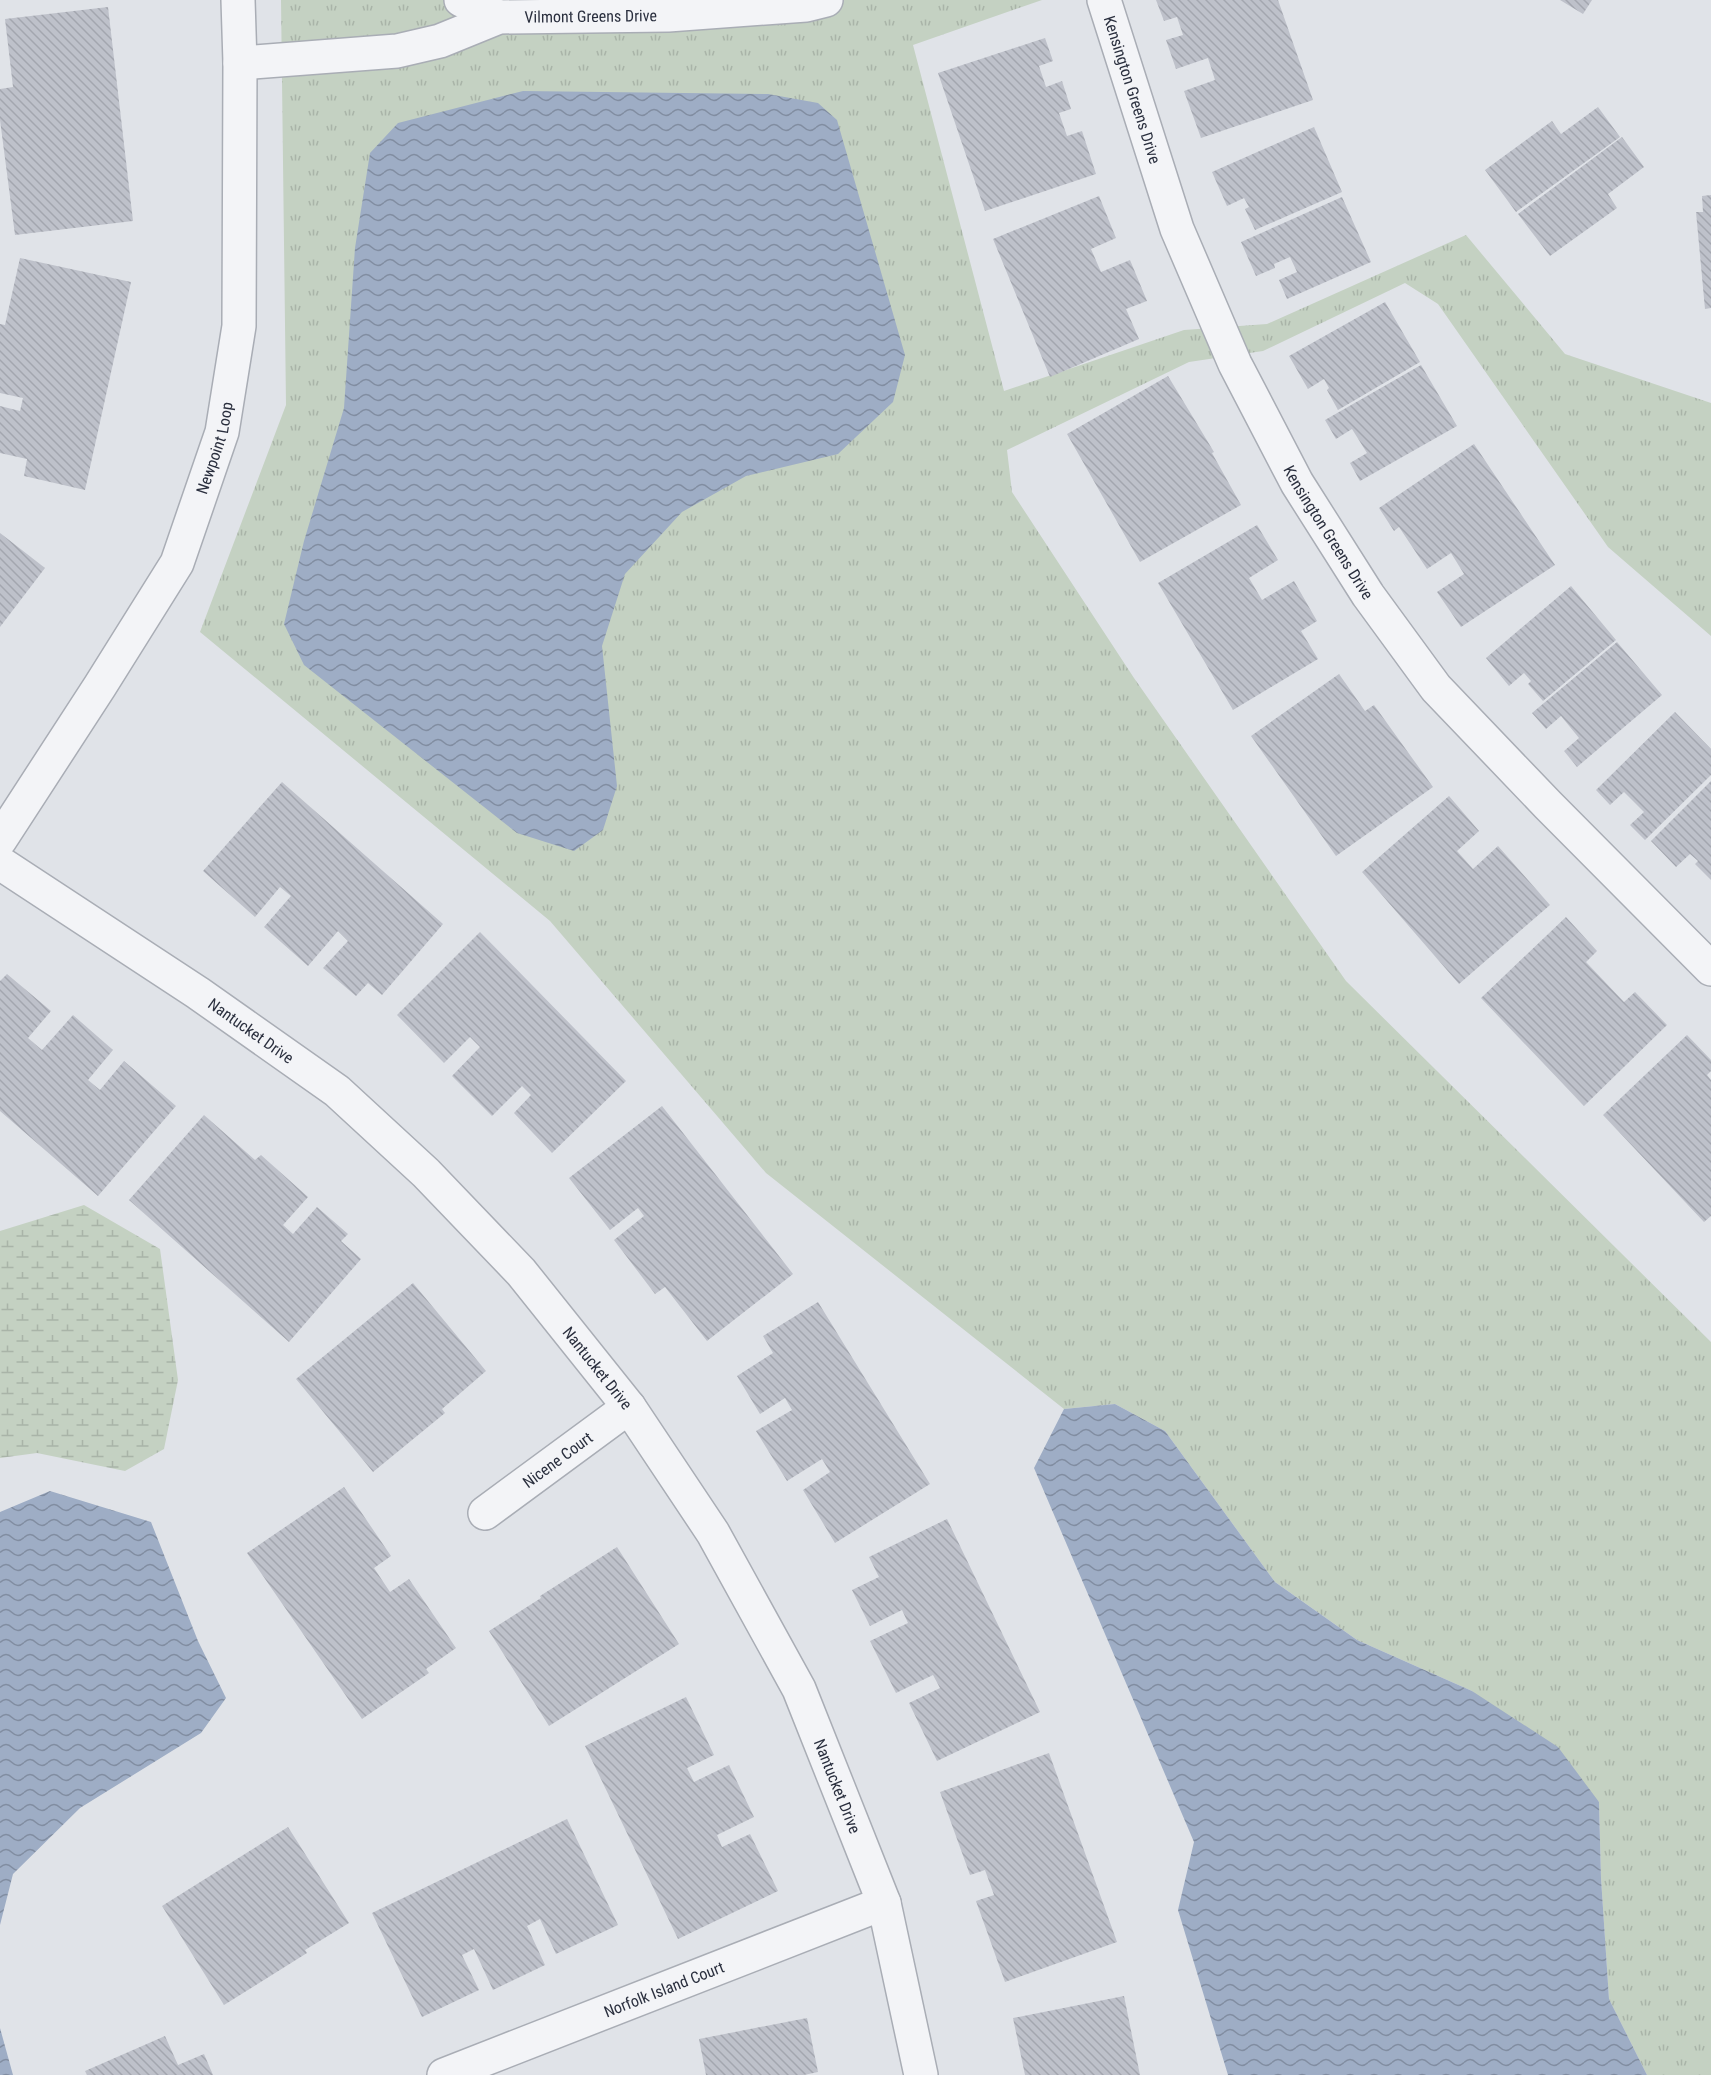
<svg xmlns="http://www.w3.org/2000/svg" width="1711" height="2075" font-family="'Roboto Condensed',sans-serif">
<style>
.grass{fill:url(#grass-tufts)}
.wetland{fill:url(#wetland-marsh)}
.water{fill:url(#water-waves)}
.building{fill:url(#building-back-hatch)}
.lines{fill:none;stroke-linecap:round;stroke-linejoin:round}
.street-casing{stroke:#a9adb5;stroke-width:36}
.street{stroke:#f3f4f7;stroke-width:33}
.labels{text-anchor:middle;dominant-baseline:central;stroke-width:4.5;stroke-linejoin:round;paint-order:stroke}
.street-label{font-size:16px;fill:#2a2f3e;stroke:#f0f2f6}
</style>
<defs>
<pattern id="grass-tufts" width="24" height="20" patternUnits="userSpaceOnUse" patternTransform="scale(1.5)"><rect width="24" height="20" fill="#c4d1c2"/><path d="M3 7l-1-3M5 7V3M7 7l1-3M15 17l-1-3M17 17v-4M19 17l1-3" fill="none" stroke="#a9b4a8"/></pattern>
<pattern id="wetland-marsh" width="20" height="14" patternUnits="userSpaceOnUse" patternTransform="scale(1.5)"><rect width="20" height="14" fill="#c4d1c2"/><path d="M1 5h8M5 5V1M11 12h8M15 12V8" fill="none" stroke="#a9b4a8"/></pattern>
<pattern id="water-waves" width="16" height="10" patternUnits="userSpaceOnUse" patternTransform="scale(1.5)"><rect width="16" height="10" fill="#9eadc5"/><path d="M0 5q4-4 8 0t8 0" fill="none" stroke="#818da1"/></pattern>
<pattern id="building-back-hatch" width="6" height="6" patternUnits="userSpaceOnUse" patternTransform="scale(1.5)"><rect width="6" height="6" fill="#bec1ca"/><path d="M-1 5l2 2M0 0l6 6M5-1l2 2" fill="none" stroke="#a3a6af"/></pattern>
</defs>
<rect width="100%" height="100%" fill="#e0e3e8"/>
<polygon class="grass" points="281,0 1042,0 913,45 1004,391 1184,330 1267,324 1466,235 1565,354 1711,403 1711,636 1608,547 1438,304 1405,283 1263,351 1189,362 1007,450 1012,492 1134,678 1346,981 1711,1342 1711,2075 1647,2075 1609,1999 1601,1878 1599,1802 1472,1691 1357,1640 1275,1582 1165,1431 1115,1404 1064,1409 766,1173 550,921 200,632 286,405"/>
<polygon class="wetland" points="84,1205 160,1249 178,1380 164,1449 125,1471 37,1453 0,1458 0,1231"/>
<g class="water">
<polygon points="523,91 768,94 818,103 837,120 905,355 893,402 838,454 746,476 682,512 625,574 602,646 617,786 603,830 574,851 517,833 304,665 284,624 304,541 344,408 355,248 370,153 398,123"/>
<polygon points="1115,1404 1165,1431 1275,1582 1357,1640 1472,1691 1558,1747 1599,1802 1601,1878 1609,1999 1647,2075 1228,2075 1178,1910 1194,1842 1034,1468 1064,1409"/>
<polygon points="50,1491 151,1522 198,1641 226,1698 201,1733 80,1808 13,1874 0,1925 0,1512"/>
<polygon points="0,2028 13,2075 0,2075"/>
</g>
<g class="building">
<polygon points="1156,0 1278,0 1313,100 1201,138 1184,91 1215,80 1208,58 1176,69 1166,40 1183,35 1177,17 1164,21"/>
<polygon points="1560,0 1592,0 1583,14"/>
<polygon points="108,7 133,221 15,235 0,120 0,89 13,87 5,19"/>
<polygon points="1045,38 1053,61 1039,66 1046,87 1062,81 1071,109 1059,113 1067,136 1082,131 1096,174 985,211 938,73"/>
<polygon points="1598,107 1620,137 1516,212 1485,170 1552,121 1561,134"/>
<polygon points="1314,127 1342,192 1255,230 1245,209 1249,207 1244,198 1227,206 1212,172"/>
<polygon points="1622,137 1644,167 1608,194 1617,208 1550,256 1518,214"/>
<polygon points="1711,195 1711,308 1705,309 1696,212 1703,212 1702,196"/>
<polygon points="1099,196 1116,238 1091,249 1101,272 1130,260 1147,301 1126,309 1139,339 1050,377 993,239"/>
<polygon points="1342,197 1371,262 1287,299 1279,280 1297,272 1290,257 1274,264 1275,268 1256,276 1241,242"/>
<polygon points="20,258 131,282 85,490 24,476 27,459 0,453 0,406 20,411 23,398 0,393 0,324 5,325"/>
<polygon points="1385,302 1420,362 1338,410 1327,390 1329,388 1324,379 1308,389 1289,356"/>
<polygon points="1421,365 1457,426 1360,481 1350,463 1367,453 1352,429 1336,439 1325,420"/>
<polygon points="1168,376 1214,452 1212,453 1241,505 1140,562 1067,434"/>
<polygon points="1474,444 1555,565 1461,627 1437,592 1464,574 1451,553 1427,569 1399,527 1394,531 1379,508"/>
<polygon points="1257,525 1278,560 1249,578 1262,600 1294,581 1317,621 1301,631 1318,659 1233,710 1158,583"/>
<polygon points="0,533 45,568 0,627"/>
<polygon points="1571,586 1616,640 1543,701 1528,684 1531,681 1524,673 1509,686 1486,658"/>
<polygon points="1617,642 1662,695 1577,767 1564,751 1579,738 1561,716 1546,729 1532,713"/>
<polygon points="1339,674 1365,711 1374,705 1433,787 1336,856 1251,736"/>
<polygon points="1675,712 1711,749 1711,775 1645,840 1630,825 1644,812 1624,792 1610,805 1596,790"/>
<polygon points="1711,781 1711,880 1695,864 1698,861 1690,854 1676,867 1651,841"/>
<polygon points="282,782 443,924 382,995 368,983 356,996 323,968 348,941 338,931 308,966 264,927 291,896 280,887 255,917 203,871"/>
<polygon points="1449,796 1479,831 1457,851 1473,869 1498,846 1550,905 1459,984 1362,872"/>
<polygon points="1566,917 1597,951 1586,962 1624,1002 1635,992 1667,1025 1584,1106 1481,998"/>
<polygon points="480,932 626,1081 552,1153 514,1113 531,1095 522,1086 492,1116 452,1076 480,1047 470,1037 444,1063 397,1015"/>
<polygon points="7,974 51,1011 28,1038 42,1050 73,1015 113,1050 88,1080 100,1090 124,1061 176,1106 98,1196 0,1111 0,981"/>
<polygon points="1687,1035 1711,1060 1711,1071 1707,1075 1711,1080 1711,1216 1704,1222 1603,1115"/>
<polygon points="662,1106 793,1274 707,1341 665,1287 655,1294 614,1240 644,1216 638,1208 610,1230 569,1178"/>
<polygon points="204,1115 255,1160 261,1155 308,1197 283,1225 293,1234 317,1207 348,1234 341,1241 361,1259 289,1342 129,1200"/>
<polygon points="413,1283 486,1371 442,1409 445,1413 373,1472 296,1379"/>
<polygon points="818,1302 930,1484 835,1543 803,1490 830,1472 822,1459 787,1481 756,1431 792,1410 785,1398 760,1414 737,1376 773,1353 763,1336"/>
<polygon points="344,1487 391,1556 374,1568 390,1592 409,1579 456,1648 426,1669 429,1673 362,1719 247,1553"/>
<polygon points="947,1519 1040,1712 937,1761 909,1703 940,1688 933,1675 896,1693 870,1641 908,1623 902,1610 870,1626 852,1590 879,1577 869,1557"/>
<polygon points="617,1547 679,1644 549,1726 489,1631 541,1598 540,1596"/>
<polygon points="686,1697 714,1755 687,1768 694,1782 729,1765 754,1817 717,1835 722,1847 750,1834 778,1891 678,1939 585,1746"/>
<polygon points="1049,1753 1117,1942 1005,1982 976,1901 994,1895 985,1870 970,1875 940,1792"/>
<polygon points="567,1819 618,1925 556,1954 540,1919 527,1926 545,1965 493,1990 474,1949 462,1955 479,1990 422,2017 372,1913"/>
<polygon points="288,1827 349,1923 305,1950 307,1953 224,2005 162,1906"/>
<polygon points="1124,1996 1140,2075 1025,2075 1013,2018"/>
<polygon points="807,2018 818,2072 804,2075 706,2075 699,2039"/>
<polygon points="165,2036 178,2065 204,2054 213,2075 87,2075 85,2071"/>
</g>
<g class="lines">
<g class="street-casing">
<g id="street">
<polyline points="461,0 499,17"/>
<path id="s1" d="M1104 0 1177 229 1235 364 1297 483 1368 595 1436 688 1548 805 1711 969"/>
<path id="s2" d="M240 63 397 51 440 41 499 17 668 15 806 5 826 0"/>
<path id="s3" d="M0 840 100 686 177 563 222 432 239 326 240 63 238 0"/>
<path id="s4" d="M0 863 198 993 337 1091 426 1173 521 1272 629 1407 713 1533 799 1689 884 1903 921 2075"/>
<path id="s5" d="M485 1513 629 1407"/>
<path id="s6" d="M444 2075 884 1903"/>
</g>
</g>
<use href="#street" class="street"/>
</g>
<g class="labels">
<g class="street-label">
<text stroke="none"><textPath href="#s2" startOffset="357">Vilmont Greens Drive</textPath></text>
<text stroke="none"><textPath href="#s1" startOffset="94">Kensington Greens Drive</textPath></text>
<text stroke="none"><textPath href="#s3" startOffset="450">Newpoint Loop</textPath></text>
<text stroke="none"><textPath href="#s1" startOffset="580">Kensington Greens Drive</textPath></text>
<text stroke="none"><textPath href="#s4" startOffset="302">Nantucket Drive</textPath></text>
<text stroke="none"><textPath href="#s4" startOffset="788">Nantucket Drive</textPath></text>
<text stroke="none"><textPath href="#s5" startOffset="90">Nicene Court</textPath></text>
<text stroke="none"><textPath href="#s4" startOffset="1272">Nantucket Drive</textPath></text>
<text stroke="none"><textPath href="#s6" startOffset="236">Norfolk Island Court</textPath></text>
</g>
</g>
</svg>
